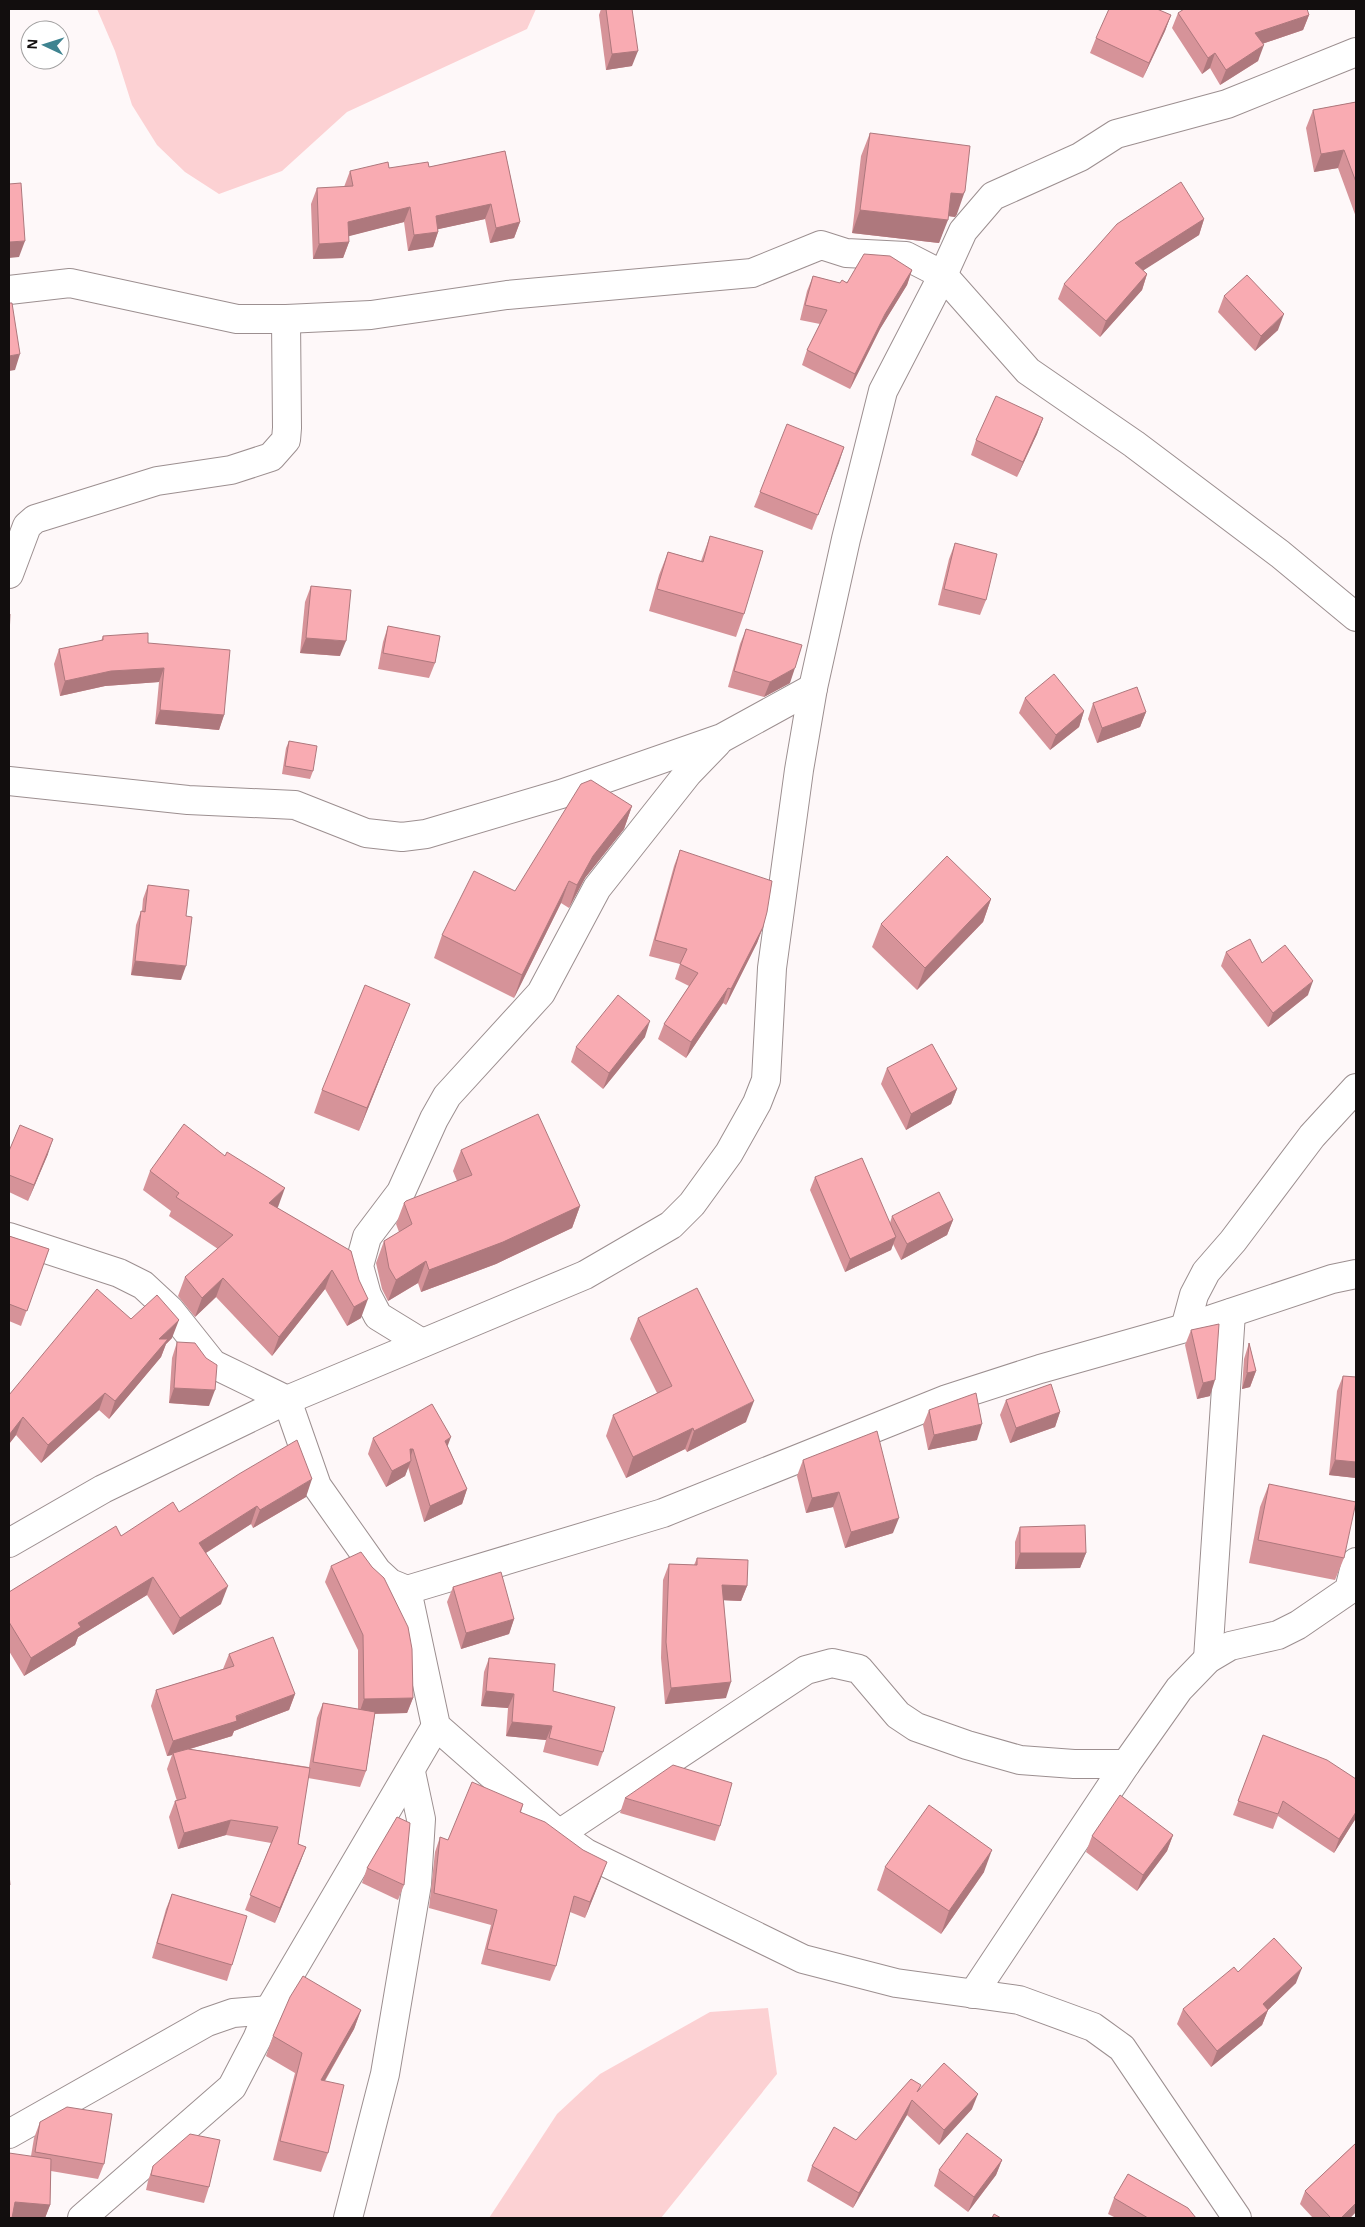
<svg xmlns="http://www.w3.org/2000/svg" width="1365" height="2227" font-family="Arial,sans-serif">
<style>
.green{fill:#fcd1d3}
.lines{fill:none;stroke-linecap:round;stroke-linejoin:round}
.minor-casing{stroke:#9c8f90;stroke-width:30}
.secondary-casing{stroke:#9c8f90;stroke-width:30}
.minor{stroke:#fff;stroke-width:28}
.secondary{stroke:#fff;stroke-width:28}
.wall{fill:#d69399}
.shaded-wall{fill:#ae787d}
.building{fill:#f9abb2;stroke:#ae787d}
</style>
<rect width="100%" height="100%" fill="#fef8f9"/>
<g class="green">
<polygon points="97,9 536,9 527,29 347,112 282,171 219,194 185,172 157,145 132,105 115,51"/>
<polygon points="768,2008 777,2074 661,2218 489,2218 557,2114 600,2074 710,2012"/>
</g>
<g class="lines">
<g class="minor-casing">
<g id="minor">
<polyline points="9,290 70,283 237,319 286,319 371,315 507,295 752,273 821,245 846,253 906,256 943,275 1028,371 1134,444 1280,554 1356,617"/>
<polyline points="9,574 27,526 35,519 157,481 231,470 271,457 286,440 287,428 286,319"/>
<polyline points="9,781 188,800 295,805 366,833 402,837 426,834 561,794 722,738 813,688"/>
<polyline points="9,1237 119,1273 143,1285 170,1310 213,1364 287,1400 317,1486 377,1571 390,1583 407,1590 663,1513 947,1399 1040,1369 1185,1328 1332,1279 1356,1274"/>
<polyline points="1185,1328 1194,1295 1206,1272 1233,1241 1312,1136 1356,1088"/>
<polyline points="422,1343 378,1316 367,1295 359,1266 367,1237 401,1192 434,1119 447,1096 541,993 597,888 688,773 717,743"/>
<polyline points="407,1590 436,1726 559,1834 586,1853 803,1959 896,1983 1019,2000 1093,2027 1122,2048 1237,2218"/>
<polyline points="1208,1659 1231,1313"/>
<polyline points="559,1834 806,1670 832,1663 859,1669 898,1715 916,1727 967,1745 1020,1760 1074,1764 1126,1764"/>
<polyline points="973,1994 1126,1764 1179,1689 1208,1659 1230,1646 1278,1635 1298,1625 1349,1590 1356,1562"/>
<polyline points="9,2134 207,2022 233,2013 269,2010"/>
<polyline points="82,2218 232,2087 257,2039 269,2010 436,1726"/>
<polyline points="348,2218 385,2074 417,1884 421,1819 411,1772"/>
</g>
</g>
<g class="secondary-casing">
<polyline id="secondary" points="9,1543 103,1489 287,1400 585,1275 671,1225 692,1204 729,1153 757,1103 766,1080 772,968 799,770 813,688 846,539 883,391 943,275 963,231 993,196 1080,157 1116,134 1227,104 1356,52"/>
</g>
<use href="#minor" class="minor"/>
<use href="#secondary" class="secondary"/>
</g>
<g class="wall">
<polygon points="601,9 632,9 632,66 606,70 599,15"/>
<polygon points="1178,13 1309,15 1303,30 1262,44 1258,61 1220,85 1210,68 1202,74 1172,28"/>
<polygon points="1171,15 1165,31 1143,78 1090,53 1096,38"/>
<polygon points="1356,102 1356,217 1338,168 1314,172 1306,128 1313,110"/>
<polygon points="870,133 957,214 955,217 948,216 939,243 852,233 861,156"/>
<polygon points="505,151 520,222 514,238 490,243 485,219 438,229 438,232 433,247 408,251 404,222 348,236 349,242 343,258 313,259 311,204 317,188 344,187 350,171 389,168 429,167"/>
<polygon points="1204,219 1199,235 1143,270 1147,274 1142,290 1100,337 1058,299 1064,284"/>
<polygon points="912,270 907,285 880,329 850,389 802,365 807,350 820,324 800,320 807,291 813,276 840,283"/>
<polygon points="1224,296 1278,330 1255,351 1218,312"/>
<polygon points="1043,418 1037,434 1017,477 971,455 976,440"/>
<polygon points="844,447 812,530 754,507 760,492"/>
<polygon points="710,536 744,614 736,637 649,611 659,575 668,552 701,561"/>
<polygon points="955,543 986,600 980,615 938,605 949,559"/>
<polygon points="311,586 340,656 300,653 305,602"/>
<polygon points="388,626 435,663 429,678 378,669 383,642"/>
<polygon points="746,629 790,683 764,697 728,687 740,644"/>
<polygon points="103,636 148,643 224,715 219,730 155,724 159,682 105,686 60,696 54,664 59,649 101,641"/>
<polygon points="1025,698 1084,711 1079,727 1050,750 1019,713"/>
<polygon points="1093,703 1146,712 1140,727 1097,743 1088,719"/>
<polygon points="289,741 313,771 310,779 282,774 286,748"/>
<polygon points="632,806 624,829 585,878 569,908 561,903 514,998 434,958 442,935 515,891"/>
<polygon points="680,850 763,927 757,943 726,1005 723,1003 686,1058 658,1039 664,1024 689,986 675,979 680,964 649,956 674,866"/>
<polygon points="148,885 181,980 131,975 136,925 141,911 142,911 143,899"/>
<polygon points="991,899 983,922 917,990 872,947 881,924"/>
<polygon points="1226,952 1308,995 1268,1027 1221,966"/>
<polygon points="401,1026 359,1131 314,1113 322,1090"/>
<polygon points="645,1037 603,1089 571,1062 576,1047"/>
<polygon points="887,1068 957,1089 951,1104 906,1130 881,1084"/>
<polygon points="461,1150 580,1206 572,1228 496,1264 421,1292 418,1283 388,1301 382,1289 376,1263 384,1241 399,1232 396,1224 404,1203 457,1181 453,1171"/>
<polygon points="9,1151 48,1154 28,1201 9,1192"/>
<polygon points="150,1171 278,1207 277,1208 351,1251 361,1318 347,1326 325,1289 272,1356 216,1297 195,1317 178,1296 185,1277 218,1249 169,1216 171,1211 143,1190"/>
<polygon points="815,1177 890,1223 892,1216 953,1220 947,1235 901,1260 893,1244 891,1250 845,1272 810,1190"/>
<polygon points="9,1236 49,1249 21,1326 9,1321"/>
<polygon points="638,1318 746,1422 687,1452 685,1449 626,1478 606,1436 613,1415 657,1393 630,1339"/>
<polygon points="131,1319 172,1338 166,1344 161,1357 109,1419 99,1410 41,1463 16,1435 9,1444 9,1395"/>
<polygon points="1191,1330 1210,1396 1197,1399 1185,1345"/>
<polygon points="177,1342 209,1406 169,1403 172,1358"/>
<polygon points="1249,1343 1256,1371 1250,1387 1242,1389 1244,1359"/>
<polygon points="1343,1376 1356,1377 1356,1478 1329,1475 1337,1391"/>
<polygon points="1006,1400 1060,1412 1055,1427 1010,1443 1000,1415"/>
<polygon points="929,1410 977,1440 928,1450 923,1425"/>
<polygon points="373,1438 448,1447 467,1489 462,1504 424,1522 408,1467 405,1476 386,1487 368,1454"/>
<polygon points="803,1460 893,1533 845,1548 833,1507 806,1513 797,1476"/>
<polygon points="1269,1484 1344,1558 1335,1580 1249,1563 1260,1507"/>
<polygon points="306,1497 253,1528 251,1524 206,1553 221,1604 173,1635 147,1595 78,1637 75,1645 24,1676 9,1651 9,1592 121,1536 179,1512"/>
<polygon points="1020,1527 1086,1553 1080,1568 1015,1569 1015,1542"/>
<polygon points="697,1558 747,1586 741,1601 724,1600 726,1698 665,1704 661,1658 663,1580 669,1564 694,1565"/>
<polygon points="331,1566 413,1698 407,1713 375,1714 366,1771 360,1787 308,1778 298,1844 306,1847 275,1923 245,1910 271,1843 226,1835 178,1849 169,1817 175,1801 177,1801 167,1769 172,1755 167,1756 151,1706 156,1690 223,1669 229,1654 295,1694 289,1710 234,1731 232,1736 190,1749 309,1767 317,1718 323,1703 358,1709 358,1650 325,1582"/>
<polygon points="453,1587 514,1619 509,1634 461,1649 447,1602"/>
<polygon points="489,1658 553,1691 603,1752 598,1766 543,1752 546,1740 506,1736 508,1708 481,1706 484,1672"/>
<polygon points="1263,1735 1356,1779 1356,1818 1334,1853 1278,1816 1273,1829 1233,1815"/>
<polygon points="625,1798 720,1826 715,1841 620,1813"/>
<polygon points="523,1804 521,1812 601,1878 585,1918 570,1912 556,1966 550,1981 481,1964 491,1925 429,1908 435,1852 440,1837 448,1840"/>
<polygon points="1173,1835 1167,1851 1137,1891 1086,1852 1092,1836"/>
<polygon points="885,1867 984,1872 941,1934 877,1890"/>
<polygon points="367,1868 404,1885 398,1900 362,1883"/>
<polygon points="172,1894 232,1965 227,1981 152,1958 166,1909"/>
<polygon points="1238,1972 1296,1983 1268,2010 1262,2025 1211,2067 1177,2024 1183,2009"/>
<polygon points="361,2010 354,2029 325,2081 328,2153 321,2172 273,2160 295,2073 266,2056 273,2036"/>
<polygon points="921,2085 919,2090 972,2109 939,2145 907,2115 853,2208 807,2181 812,2166 856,2140"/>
<polygon points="40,2122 104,2164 98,2179 51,2171 50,2205 45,2218 9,2218 31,2156 34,2138"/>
<polygon points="1356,2143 1356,2212 1350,2218 1313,2218 1300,2204 1305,2191"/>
<polygon points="1002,2160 996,2175 968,2212 934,2186 939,2170"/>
<polygon points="153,2166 209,2187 204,2203 146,2190 148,2181"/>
<polygon points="1114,2198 1196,2218 1116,2218 1108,2214"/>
</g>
<g class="shaded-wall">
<polygon points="1171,15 1165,31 1143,78 1149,63"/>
<polygon points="1309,15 1303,30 1250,48 1255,33"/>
<polygon points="1264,45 1258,61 1220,85 1226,70"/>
<polygon points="638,51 632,66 606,70 612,54"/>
<polygon points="1215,53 1210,68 1202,74 1208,58"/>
<polygon points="1344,150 1338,168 1314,172 1321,154"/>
<polygon points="965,191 957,214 955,217 942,215 951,193"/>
<polygon points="491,204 485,219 430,231 436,216"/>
<polygon points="410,207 404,222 342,238 348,222"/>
<polygon points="860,210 948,220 939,243 852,233"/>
<polygon points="1204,219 1199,235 1130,279 1135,263"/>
<polygon points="520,222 514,238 490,243 496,228"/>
<polygon points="438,232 433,247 408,251 414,235"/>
<polygon points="25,241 19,257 9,258 9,242"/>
<polygon points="349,242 343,258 313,259 319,244"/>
<polygon points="912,270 907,285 880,329 850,389 855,374 885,314"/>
<polygon points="1147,274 1142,290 1100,337 1106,321"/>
<polygon points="1284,314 1278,330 1255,351 1261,336"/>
<polygon points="20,354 15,370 9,371 9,356"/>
<polygon points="1043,418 1037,434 1017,477 1023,462"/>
<polygon points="844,447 839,463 812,530 818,515"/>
<polygon points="306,638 346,641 340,656 300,653"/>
<polygon points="164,668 159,682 105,686 60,696 65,681 111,671"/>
<polygon points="795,668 790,683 764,697 770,682"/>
<polygon points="160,710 224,715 219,730 155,724"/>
<polygon points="1084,711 1079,727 1050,750 1056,735"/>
<polygon points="1146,712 1140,727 1097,743 1102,728"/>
<polygon points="632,806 624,829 585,878 569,908 577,885 593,856"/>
<polygon points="569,881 561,903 514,998 522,975"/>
<polygon points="991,899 983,922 917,990 925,968"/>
<polygon points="763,927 757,943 726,1005 731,989"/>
<polygon points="135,961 186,966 181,980 131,975"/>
<polygon points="1313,981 1308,995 1268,1027 1273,1013"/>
<polygon points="728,988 723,1003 686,1058 691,1042"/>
<polygon points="410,1004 401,1026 359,1131 367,1108"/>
<polygon points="650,1021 645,1037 603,1089 609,1073"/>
<polygon points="957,1089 951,1104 906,1130 911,1114"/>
<polygon points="53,1139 48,1154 28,1201 34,1185"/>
<polygon points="285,1188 278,1207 262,1222 269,1203"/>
<polygon points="580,1206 572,1228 496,1264 421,1292 429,1270"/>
<polygon points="953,1220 947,1235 901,1260 907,1244"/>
<polygon points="896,1237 891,1250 845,1272 850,1259"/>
<polygon points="426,1261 418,1283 388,1301 396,1280"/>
<polygon points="332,1270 325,1289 272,1356 279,1337"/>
<polygon points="223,1278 216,1297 195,1317 202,1298"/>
<polygon points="368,1299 361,1318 347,1326 354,1307"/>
<polygon points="179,1320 172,1338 166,1344 161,1357 109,1419 115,1401 159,1339"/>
<polygon points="1256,1371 1250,1387 1242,1389 1247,1373"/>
<polygon points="1215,1380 1210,1396 1197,1399 1203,1383"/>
<polygon points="174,1388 215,1390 209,1406 169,1403"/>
<polygon points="105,1393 99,1410 41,1463 48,1445"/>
<polygon points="754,1401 746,1422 687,1452 694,1431"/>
<polygon points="1060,1412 1055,1427 1010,1443 1016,1428"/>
<polygon points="23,1417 16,1435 9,1444 9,1435"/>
<polygon points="982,1424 977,1440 928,1450 934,1435"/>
<polygon points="693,1428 685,1449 626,1478 633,1457"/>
<polygon points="451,1437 445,1453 445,1441"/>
<polygon points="410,1449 413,1449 409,1462 411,1461 405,1476 386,1487 392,1471"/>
<polygon points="1335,1460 1356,1462 1356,1478 1329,1475"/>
<polygon points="312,1479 306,1497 253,1528 260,1510"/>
<polygon points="467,1489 462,1504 424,1522 430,1506"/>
<polygon points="839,1492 833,1507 806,1513 812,1498"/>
<polygon points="257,1506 251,1524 193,1561 199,1543"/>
<polygon points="899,1518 893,1533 845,1548 851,1532"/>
<polygon points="1020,1553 1086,1553 1080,1568 1015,1569"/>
<polygon points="153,1577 147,1595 78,1637 75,1645 24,1676 31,1658 78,1623"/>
<polygon points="722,1585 747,1586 741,1601 717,1600"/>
<polygon points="228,1586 221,1604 173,1635 180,1618"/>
<polygon points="514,1619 509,1634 461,1649 466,1633"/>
<polygon points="731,1682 726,1698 665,1704 671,1688"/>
<polygon points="486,1691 514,1694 508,1708 481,1706"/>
<polygon points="295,1694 289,1710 234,1731 232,1736 173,1754 173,1753 172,1755 167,1756 173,1741"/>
<polygon points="413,1698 407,1713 359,1714 364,1699"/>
<polygon points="512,1722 552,1726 546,1740 506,1736"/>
<polygon points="1356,1812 1356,1818 1334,1853 1339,1839"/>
<polygon points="231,1820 226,1835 178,1849 184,1833"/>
<polygon points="1173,1835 1167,1851 1137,1891 1143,1875"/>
<polygon points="306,1847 300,1863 275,1923 280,1908"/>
<polygon points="992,1850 984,1872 941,1934 949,1911"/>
<polygon points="607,1862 601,1878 585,1918 590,1902"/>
<polygon points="1302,1968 1296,1983 1268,2010 1262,2025 1211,2067 1217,2051 1263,2004"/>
<polygon points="361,2010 354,2029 314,2099 321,2080"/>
<polygon points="978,2094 972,2109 939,2145 944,2130"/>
<polygon points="912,2100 907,2115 853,2208 859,2193"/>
<polygon points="1002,2160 996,2175 968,2212 974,2197"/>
<polygon points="15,2202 50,2205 45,2218 9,2218"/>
<polygon points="1356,2203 1356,2212 1350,2218 1341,2218"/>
</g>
<g class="building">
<polygon points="606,9 632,9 638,51 612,54"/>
<polygon points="1109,9 1157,9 1171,15 1149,63 1096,38"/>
<polygon points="1184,9 1307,9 1309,15 1255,33 1264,45 1226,70 1215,53 1208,58 1178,13"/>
<polygon points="1356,102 1356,182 1344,150 1321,154 1313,110"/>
<polygon points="870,133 970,146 965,191 963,194 951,193 948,220 860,210"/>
<polygon points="505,151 520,222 496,228 491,204 436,216 438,232 414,235 410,207 348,222 349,242 319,244 317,188 353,186 350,171 388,162 389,168 428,162 429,167"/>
<polygon points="1181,182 1204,219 1135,263 1147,274 1106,321 1064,284 1117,224"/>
<polygon points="21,183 25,241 9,242 9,184"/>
<polygon points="864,254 890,256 912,270 885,314 855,374 807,350 827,310 805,305 813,276 840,283 842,280 847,283"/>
<polygon points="1247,275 1284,314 1261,336 1224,296"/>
<polygon points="9,303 12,303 20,354 9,356"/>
<polygon points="996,396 1043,418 1023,462 976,440"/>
<polygon points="787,424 844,447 818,515 760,492"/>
<polygon points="710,536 763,551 744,614 657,589 668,552 703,562"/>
<polygon points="955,543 997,554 986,600 944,589"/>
<polygon points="311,586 351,590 346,641 306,638"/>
<polygon points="9,613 10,614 9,636"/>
<polygon points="388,626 440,636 435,663 383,653"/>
<polygon points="746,629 802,645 795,668 770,682 734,671"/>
<polygon points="148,633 148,643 230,650 224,715 160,710 164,668 111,671 65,681 59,649 103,640 103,636"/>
<polygon points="1054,674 1084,711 1056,735 1025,698"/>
<polygon points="1137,687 1146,712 1102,728 1093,703"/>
<polygon points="289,741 317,746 313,771 285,766"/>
<polygon points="591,780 632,806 593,856 577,885 569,881 522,975 442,935 474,871 515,891 581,784"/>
<polygon points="680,850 772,881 767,912 763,927 731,989 728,988 691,1042 664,1024 698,973 680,964 687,949 655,940"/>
<polygon points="947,856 991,899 925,968 881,924"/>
<polygon points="148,885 189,890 186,916 192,917 186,966 135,961 141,911 145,912"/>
<polygon points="1250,939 1262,963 1285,945 1313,981 1273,1013 1226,952"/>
<polygon points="365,985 410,1004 367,1108 322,1090"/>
<polygon points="618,995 650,1021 609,1073 576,1047"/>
<polygon points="932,1044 957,1089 911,1114 887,1068"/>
<polygon points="538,1114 580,1206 503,1242 429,1270 426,1261 396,1280 389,1268 384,1241 412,1224 404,1203 406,1201 472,1175 461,1150"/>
<polygon points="184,1124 225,1156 227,1152 285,1188 269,1203 351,1251 359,1280 368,1299 354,1307 332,1270 279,1337 223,1278 202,1298 185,1277 233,1235 176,1197 179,1193 150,1171"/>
<polygon points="20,1125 53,1139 34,1185 9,1175 9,1151"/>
<polygon points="862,1158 896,1237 850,1259 815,1177"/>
<polygon points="939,1192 953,1220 907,1244 892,1216"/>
<polygon points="9,1236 49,1249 27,1311 9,1304"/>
<polygon points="697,1288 754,1401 694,1431 693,1428 633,1457 613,1415 672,1386 638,1318"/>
<polygon points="97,1289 131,1319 157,1295 179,1320 159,1339 168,1339 115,1401 105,1393 48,1445 23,1417 9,1435 9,1395"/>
<polygon points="1219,1324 1215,1380 1203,1383 1191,1330"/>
<polygon points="177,1342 195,1343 206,1358 217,1365 215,1390 174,1388"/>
<polygon points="1249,1343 1256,1371 1247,1373"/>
<polygon points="1343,1376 1356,1377 1356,1462 1335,1460"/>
<polygon points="1051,1384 1060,1412 1016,1428 1006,1400"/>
<polygon points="976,1393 982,1424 934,1435 929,1410"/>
<polygon points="432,1404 451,1437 445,1441 467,1489 430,1506 413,1449 410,1449 411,1461 392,1471 373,1438"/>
<polygon points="877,1431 899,1518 851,1532 839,1492 812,1498 803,1460"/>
<polygon points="297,1440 312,1479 260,1510 257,1506 199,1543 228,1586 180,1618 153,1577 78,1623 81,1627 31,1658 9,1622 9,1592 116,1526 121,1536 173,1502 179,1512 239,1474"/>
<polygon points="1269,1484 1356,1502 1344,1558 1258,1540"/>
<polygon points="1085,1525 1086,1553 1020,1553 1020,1527"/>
<polygon points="361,1552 372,1567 384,1578 408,1627 412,1649 413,1698 364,1699 363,1635 331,1566"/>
<polygon points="697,1558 748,1560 747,1586 722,1585 731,1682 671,1688 666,1642 669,1564 697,1565"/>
<polygon points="501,1572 514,1619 466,1633 453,1587"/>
<polygon points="273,1637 295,1694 236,1716 237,1721 173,1741 156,1690 234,1666 229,1654"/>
<polygon points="489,1658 555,1664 553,1691 615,1707 603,1752 549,1738 552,1726 512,1722 514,1694 486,1691"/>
<polygon points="323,1703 375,1712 366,1771 313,1762"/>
<polygon points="1263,1735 1327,1760 1356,1779 1356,1812 1339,1839 1283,1801 1278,1814 1238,1801"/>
<polygon points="188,1749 310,1768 298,1844 306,1847 280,1908 250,1895 278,1827 231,1820 184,1833 175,1801 186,1798 173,1753"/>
<polygon points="673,1765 732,1783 720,1826 625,1798"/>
<polygon points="472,1782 523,1804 520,1812 545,1822 583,1850 607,1862 590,1902 574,1896 556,1966 487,1949 497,1910 434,1893 440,1837 448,1840"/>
<polygon points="1120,1795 1173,1835 1143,1875 1092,1836"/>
<polygon points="929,1805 992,1850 949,1911 885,1867"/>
<polygon points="397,1817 410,1823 404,1885 367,1868"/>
<polygon points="9,1874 10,1885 9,1886"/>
<polygon points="172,1894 247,1916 232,1965 157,1943"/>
<polygon points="1274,1938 1302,1968 1263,2004 1268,2010 1217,2051 1183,2009 1234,1967 1238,1972"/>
<polygon points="303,1976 361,2010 321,2080 344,2085 328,2153 280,2141 302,2053 273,2036 290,1997"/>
<polygon points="944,2063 978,2094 944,2130 912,2100 859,2193 812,2166 834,2127 856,2140 911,2079 921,2085 917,2092"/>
<polygon points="67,2107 112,2114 104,2164 35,2152 40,2122"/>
<polygon points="967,2133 1002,2160 974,2197 939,2170"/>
<polygon points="190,2134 220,2140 209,2187 151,2175 153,2166"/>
<polygon points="1356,2143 1356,2203 1341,2218 1331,2218 1305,2191"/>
<polygon points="9,2153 51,2159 50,2205 15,2202 12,2218 9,2218"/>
<polygon points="1128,2174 1188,2208 1196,2218 1148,2218 1114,2198"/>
<polygon points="994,2214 1001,2218 992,2218"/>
</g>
<rect width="1365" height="2227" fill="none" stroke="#120e0e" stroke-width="20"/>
<g transform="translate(45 45) rotate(274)"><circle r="24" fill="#ffffff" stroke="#a09f9f"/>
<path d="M0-4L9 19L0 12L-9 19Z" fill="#3e8390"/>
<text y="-8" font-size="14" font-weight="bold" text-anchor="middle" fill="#120e0e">N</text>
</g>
</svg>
